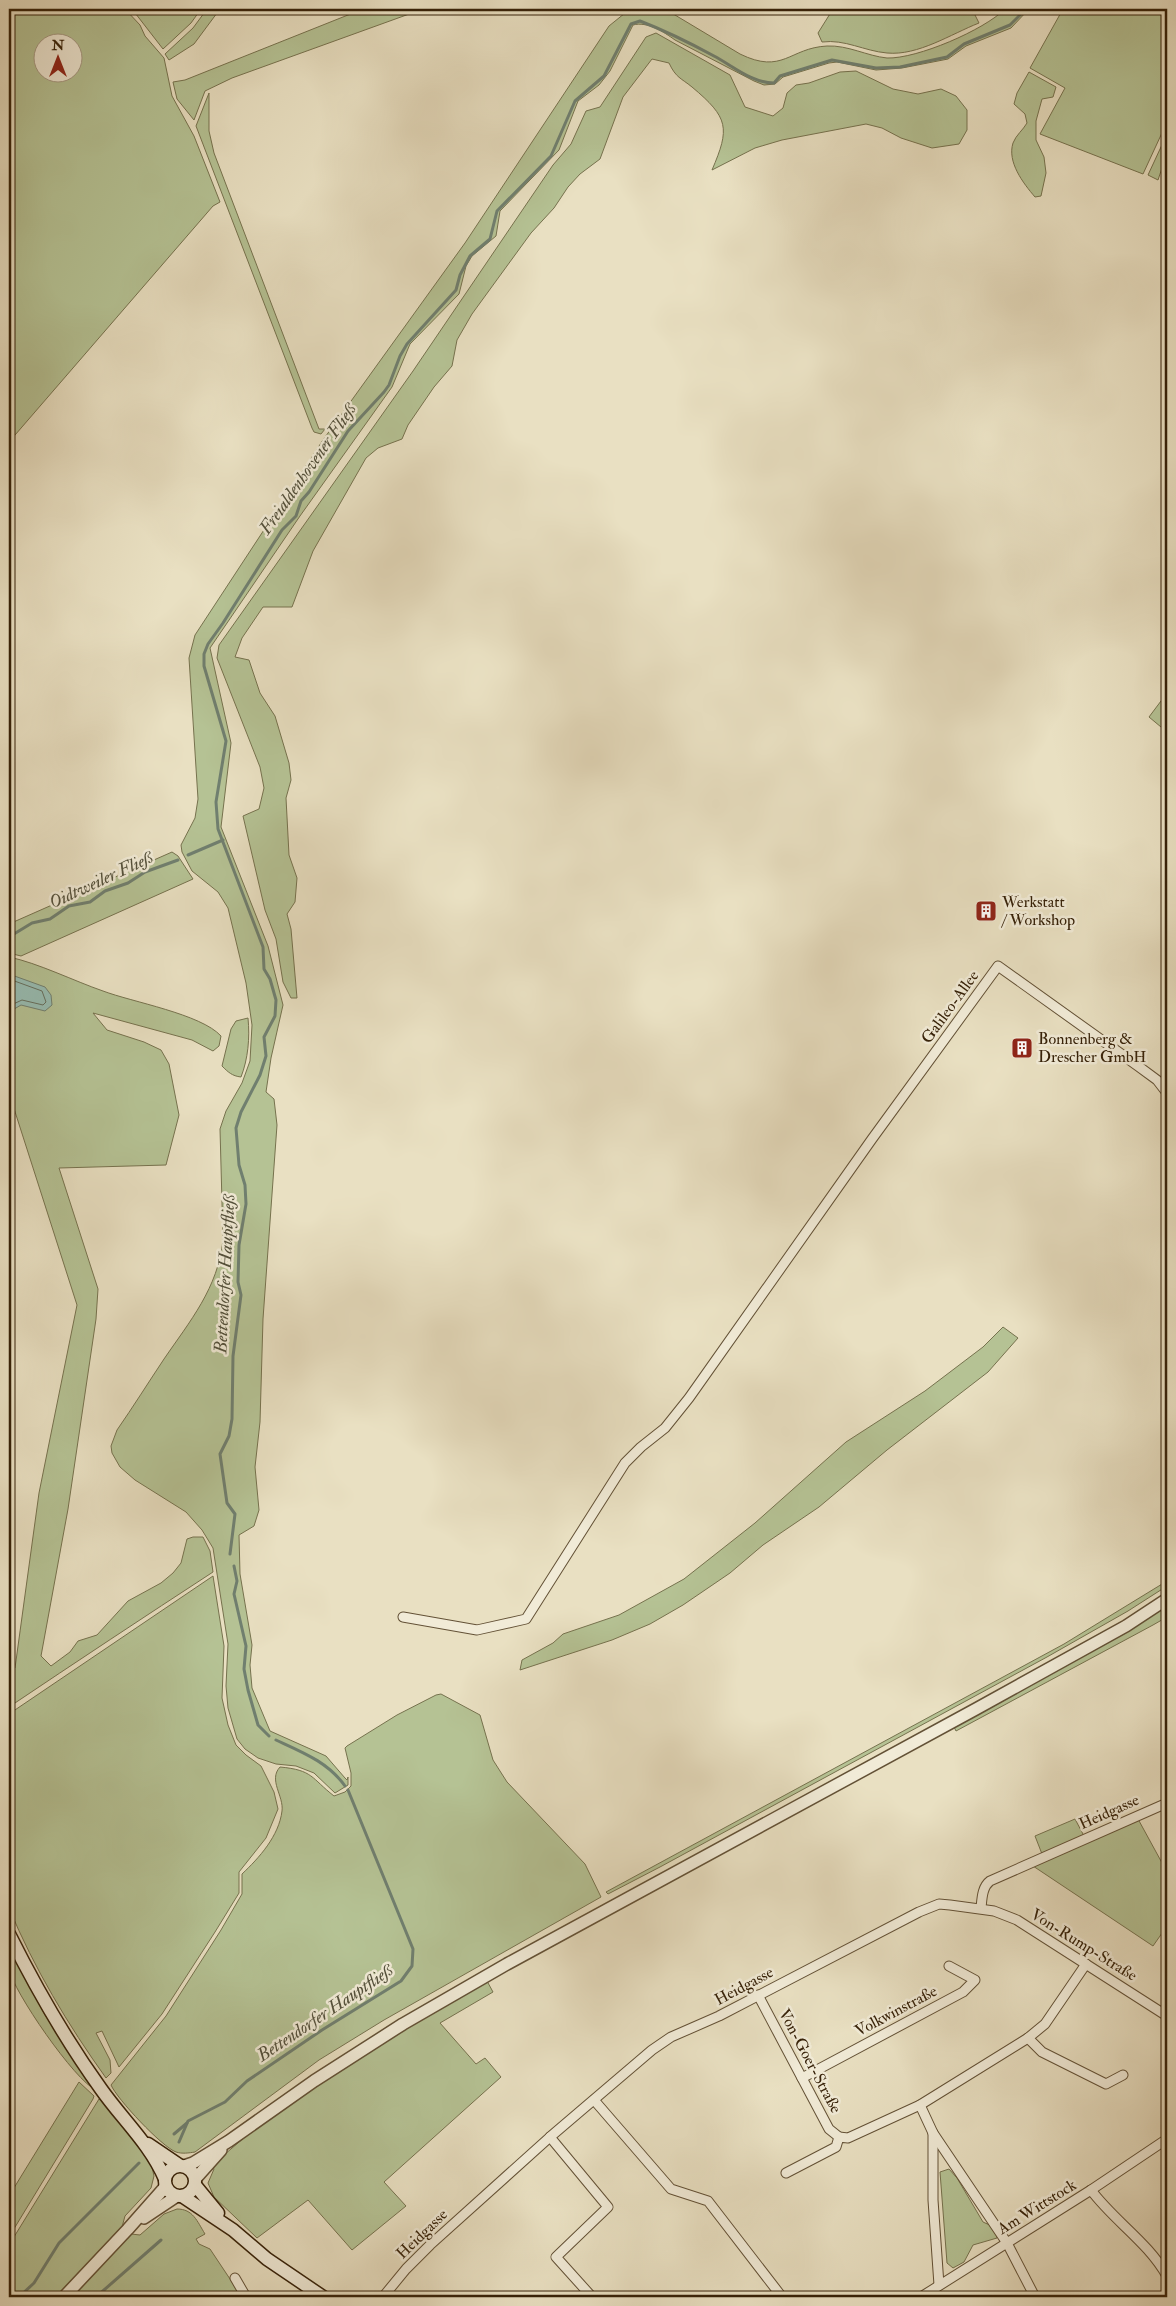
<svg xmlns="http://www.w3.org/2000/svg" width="1176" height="2306" font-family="'IM FELL Double Pica',serif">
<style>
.green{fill:#b5c294;stroke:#76724e;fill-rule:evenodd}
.water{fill:#97bdb3;stroke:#707f6f}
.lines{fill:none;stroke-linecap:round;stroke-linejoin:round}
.shore{stroke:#666f5e;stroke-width:1}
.stream{stroke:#707f6f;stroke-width:3}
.minor-casing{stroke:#635136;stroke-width:11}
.tertiary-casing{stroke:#635136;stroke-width:14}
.secondary-casing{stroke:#362108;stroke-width:15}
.minor{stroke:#f1ebd7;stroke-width:9}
.tertiary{stroke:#f1ebd7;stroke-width:11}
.secondary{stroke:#f1ebd7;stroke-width:12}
.labels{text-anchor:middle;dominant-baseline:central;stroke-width:5;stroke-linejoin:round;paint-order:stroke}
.poi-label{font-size:16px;fill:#362108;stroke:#f1ebd7;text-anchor:start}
.street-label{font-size:16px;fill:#362108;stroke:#f1ebd7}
.water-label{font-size:18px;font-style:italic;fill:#53503b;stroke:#f1ebd7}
</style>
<rect width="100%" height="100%" fill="#e9e0c2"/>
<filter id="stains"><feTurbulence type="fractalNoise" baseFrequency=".004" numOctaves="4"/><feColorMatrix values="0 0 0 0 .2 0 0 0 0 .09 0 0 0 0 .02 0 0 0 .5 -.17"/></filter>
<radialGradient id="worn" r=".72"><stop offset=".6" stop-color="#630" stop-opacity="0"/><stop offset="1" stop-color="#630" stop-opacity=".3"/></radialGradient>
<g class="green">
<path d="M9 9H125L140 25 145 36 164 58 172 96 194 136 220 202 213 206 9 442ZM42 42H72V72H42Z"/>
<polygon points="132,9 201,9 191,23 163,49"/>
<polygon points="207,9 220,9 194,44 169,60 165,54 193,28"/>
<polygon points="363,9 423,9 232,78 205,91 194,120 177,99 173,82 185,80"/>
<path d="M630 9H665L740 54C783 75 789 48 827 46 848 45 867 56 887 58 917 59 984 30 1005 9H1029L1011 28 966 46 948 59 902 68 876 70 837 62 829 63 783 77 775 84 764 85 754 81 675 40C664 32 647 21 633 25L610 71 599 85 578 101 559 150 500 211 496 236 472 256 466 266 459 294 410 344 392 387 300 516 210 648 231 743 221 827 268 946 283 1005 271 1058 266 1092 274 1099 277 1125 263 1319 260 1422 255 1467 259 1510 254 1526 239 1535 240 1574 252 1645 250 1665 252 1688 270 1731 326 1756 345 1778 347 1780 348 1777V1785L335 1793 314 1773 296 1766 276 1764 258 1758 245 1749 237 1739 228 1708 226 1686 228 1644 213 1548 202 1530 186 1512 135 1480 120 1467 112 1453 111 1446 117 1430C133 1407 148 1383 164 1359 190 1321 218 1288 223 1240L220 1129 226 1111 242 1083 250 1061 252 1025 246 983 228 908 218 892 192 871 182 852 181 845 195 818 198 799 189 658 195 635 323 440 465 243 609 26Z"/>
<path d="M833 9H972L979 23C951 34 918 56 887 53 864 51 845 39 822 42L818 33Z"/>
<polygon points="1063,9 1167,9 1167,122 1143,174 1040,134 1065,88 1030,68"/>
<path d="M656 33 730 75 745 107 773 116 783 108 787 93 796 85 809 83 840 72 856 71 893 89 918 94 941 89 956 96 967 110V130L959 144 932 148 901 138 882 128 866 124 782 140 755 148 712 170C730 128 729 118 692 87 681 78 676 78 669 63L652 59 623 97 600 159 580 174 568 187 554 208 531 233 472 314 457 340 452 366 434 387 408 425 402 439 378 448 366 458 313 551 292 607H263L242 638 235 657 249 660 260 693 275 716 289 763 291 780 286 798 289 855 297 878 295 902 287 914 291 929 297 998H291L283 982 276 939 265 910 243 816 259 809 264 788 260 767 217 658 219 645 413 371 553 165 571 144 586 111 600 107 646 37Z"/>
<path d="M1029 72 1056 87 1053 97 1042 99 1036 121V140L1044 157 1046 173 1041 196 1035 197C1023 183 1007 162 1013 143 1016 135 1023 130 1027 123L1025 114 1014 104 1017 93Z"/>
<polygon points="209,93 209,131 214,153 319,429 325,429 321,434 314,432 312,428 196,126"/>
<polygon points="1167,134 1167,153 1158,180 1148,175"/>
<polygon points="1167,693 1167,732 1149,717"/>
<polygon points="172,852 178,856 193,879 21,956 9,953 9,924"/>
<path d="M9 957C38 963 74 981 103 991 132 1002 201 1014 221 1036L219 1046 213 1051 192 1040 93 1013 107 1030 144 1042 161 1050 169 1064 179 1115 166 1165 59 1168 98 1289 96 1319 68 1509 41 1656 51 1666 70 1652 78 1641 97 1635 128 1601 161 1583 173 1573 181 1563 187 1539 193 1537H203L210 1551 213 1572C144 1617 76 1662 9 1707V1668H15L39 1493 77 1305 9 1093Z"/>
<path d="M248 1018C250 1038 248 1059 241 1077 232 1076 228 1072 222 1066L231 1029 236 1021Z"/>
<polygon points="1003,1327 1018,1338 988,1372 887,1450 819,1507 763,1545 730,1573 683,1605 650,1624 612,1640 520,1670 522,1660 553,1643 563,1634 619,1615 684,1579 755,1523 846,1442 925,1391 983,1347"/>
<path d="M213 1576 224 1646 222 1698 228 1725 236 1745 246 1755 261 1766 274 1792 278 1809 266 1838 239 1872V1893L215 1932 162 2014 119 2067 102 2031 96 2033 110 2060 111 2073 106 2078C68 2025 34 1968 9 1908V1714Z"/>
<polygon points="1167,1581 1167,1586 1128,1611 1047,1657 660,1867 608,1894 606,1892 1064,1644"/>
<polygon points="1167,1607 1167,1617 1153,1625 956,1731 954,1727"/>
<path d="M441 1694 480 1715 493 1760 507 1782 585 1864 601 1897 384 2020 319 2060 195 2152C189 2153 182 2154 176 2152 162 2147 117 2099 111 2085L166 2016 221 1930 242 1894V1874C259 1858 279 1836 282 1811 284 1796 268 1780 280 1767 313 1770 311 1778 334 1796L345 1792 351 1786V1773L345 1748 347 1746 397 1715 436 1695Z"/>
<polygon points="1075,1819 1084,1836 1042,1854 1035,1836"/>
<polygon points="1138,1819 1167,1872 1167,1926 1153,1946 1033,1866"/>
<path d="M9 1946 45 2015 96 2090C75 2081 13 1991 9 1969 7 1962 9 1953 9 1946Z"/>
<path d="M487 1981 493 1992 440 2023 476 2064 485 2058 501 2077 384 2182 406 2206 352 2250 308 2200 257 2238 214 2197 208 2183 214 2169 212 2166C293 2090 392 2037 487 1981Z"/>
<polygon points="79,2082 94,2096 93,2099 9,2237 9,2196"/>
<polygon points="99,2099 102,2099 150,2158 154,2176 151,2188 125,2216 122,2227 57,2297 9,2297 9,2245"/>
<polygon points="949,2169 957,2178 983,2222 994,2227 997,2238 973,2245 964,2262 953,2268 947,2263 940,2172"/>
<path d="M177 2209C193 2209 197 2221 205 2234L196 2239 199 2244 210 2249 242 2297H70L131 2234 140 2235 164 2214Z"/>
</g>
<polygon class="water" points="9,974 45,987 51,995 52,1005 45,1011 21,1005 9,1012"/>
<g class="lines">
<polyline class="shore" points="9,979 42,991 46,1002 43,1005 22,1000 9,1006"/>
<g class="stream">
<polyline points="188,855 223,840"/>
<polyline points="9,937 32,923 50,919 69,906 90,902 105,891 128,883 145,872 178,860"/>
<path d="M230 1554 235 1514 227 1503 220 1454 229 1436 232 1419 233 1356 241 1295 238 1282 239 1245 246 1204 245 1185 239 1165 236 1128 241 1112 260 1075 266 1056 264 1037 275 1016 276 1000 270 979 264 969 263 947 218 829 216 802 226 741 204 666V654L208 644 223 623 282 530 296 516 301 501 309 492 348 431 384 392 389 385 400 356 407 344 456 290 460 275 470 256 490 239 497 211 551 156 575 101 604 76 631 24 640 21C666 31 690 43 714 56 733 66 752 83 774 83L780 76 832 60 876 68 900 67 947 57 964 44 1010 25 1026 9"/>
<polyline points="234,1566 237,1581 234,1594 246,1646 244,1669 248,1690 258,1725 269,1736"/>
<path d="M276 1740C302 1752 328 1762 345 1786"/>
<polyline points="174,2134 187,2123"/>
<polyline points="179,2142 188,2121 225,2102 247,2081 322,2030 401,1981 412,1966 413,1949 348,1790"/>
<polyline points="19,2297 34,2283 59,2243 139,2163"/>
<polyline points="96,2297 161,2240"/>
</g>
<g class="minor-casing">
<g id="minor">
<polyline points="403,1617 477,1630 526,1619 625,1463 641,1447 665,1428 689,1398 872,1139 998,966 1138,1066 1157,1080 1167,1093"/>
<path d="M981 1908C982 1899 982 1887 990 1881L1167 1803"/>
<polyline points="758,1995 829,2129 839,2137"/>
<polyline points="1028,2038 1042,2052 1106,2084 1123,2075"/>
<polyline points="802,2078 963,1992 975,1980 949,1966"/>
<polyline points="594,2100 671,2189 708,2201 782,2297"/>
<polyline points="920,2105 933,2133 1007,2243 1035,2297"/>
<polyline points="933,2133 933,2200 939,2285"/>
<polyline points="550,2137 608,2207 556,2257 592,2297"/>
<polyline points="786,2173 836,2147 839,2137 848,2138 920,2105 1028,2038 1045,2024 1086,1964"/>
<path d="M1091 2190C1114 2221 1148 2242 1167 2276"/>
<polyline points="235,2278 246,2297"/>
<polyline points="383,2297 406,2269 430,2245 550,2137 652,2050 671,2037 719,2016 919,1912 939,1904 950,1905 994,1911 1017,1920 1167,2016"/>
<polyline points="921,2297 1091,2190 1167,2139"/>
</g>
</g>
<g class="tertiary-casing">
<g id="tertiary">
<polyline points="184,2166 193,2163 229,2141 314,2081 403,2024 507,1964 976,1709 1126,1626 1167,1599"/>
<polyline points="196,2178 221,2150"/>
<polyline points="144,2218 177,2196"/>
<polyline points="64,2297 128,2229 166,2186"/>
</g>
</g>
<g class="secondary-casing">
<g id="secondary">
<path d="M9 1934C36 1988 65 2039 101 2089 122 2119 150 2144 165 2179"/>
<polyline points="148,2144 179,2165"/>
<circle cx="180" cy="2181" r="15"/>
<polyline points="195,2185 218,2213"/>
<polyline points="182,2196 233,2230 267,2259 323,2297"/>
</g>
</g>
<use href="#minor" class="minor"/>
<use href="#tertiary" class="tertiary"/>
<use href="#secondary" class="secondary"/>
</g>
<defs>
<g id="building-square" transform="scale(1.125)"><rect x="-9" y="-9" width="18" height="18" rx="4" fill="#8f2418" stroke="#f1ebd7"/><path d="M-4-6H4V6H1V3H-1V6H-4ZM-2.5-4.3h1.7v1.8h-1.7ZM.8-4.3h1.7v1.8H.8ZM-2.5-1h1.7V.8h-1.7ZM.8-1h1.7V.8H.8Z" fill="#fff"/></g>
</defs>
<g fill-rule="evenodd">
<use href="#building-square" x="986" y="911"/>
<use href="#building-square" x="1022" y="1048"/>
</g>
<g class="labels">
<g class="poi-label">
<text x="1002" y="902">Werkstatt<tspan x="1002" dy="18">/ Workshop</tspan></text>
<text x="1038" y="1039">Bonnenberg &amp;<tspan x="1038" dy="18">Drescher GmbH</tspan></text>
</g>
<g class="street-label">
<text transform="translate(950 1007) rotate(-54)">Galileo-Allee</text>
<text transform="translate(1109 1812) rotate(-24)">Heidgasse</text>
<text transform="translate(1084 1945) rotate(32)">Von-Rump-Straße</text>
<text transform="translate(744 1986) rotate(-28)">Heidgasse</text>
<text transform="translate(896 2011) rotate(-28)">Volkwinstraße</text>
<text transform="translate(810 2061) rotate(62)">Von-Goer-Straße</text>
<text transform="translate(1037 2207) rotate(-32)">Am Wittstock</text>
<text transform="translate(422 2234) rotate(-44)">Heidgasse</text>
</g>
<g class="water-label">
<text transform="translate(308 469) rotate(-55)">Freialdenhovener Fließ</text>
<text transform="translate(101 880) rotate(-25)">Oidtweiler Fließ</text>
<text transform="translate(225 1274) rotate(-87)">Bettendorfer Hauptfließ</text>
<text transform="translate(325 2013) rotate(-34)">Bettendorfer Hauptfließ</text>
</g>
</g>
<rect width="1176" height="2306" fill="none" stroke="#e9e0c2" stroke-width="30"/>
<rect x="10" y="10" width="1156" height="2286" fill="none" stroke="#362108" stroke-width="2.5"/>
<rect x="15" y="15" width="1146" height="2276" fill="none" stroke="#362108"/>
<g transform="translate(58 58)"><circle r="24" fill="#f1ebd7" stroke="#a69a84"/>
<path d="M0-4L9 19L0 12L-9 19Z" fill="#8f2418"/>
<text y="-8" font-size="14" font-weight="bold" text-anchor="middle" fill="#362108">N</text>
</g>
<rect width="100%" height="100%" filter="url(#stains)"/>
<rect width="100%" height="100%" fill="url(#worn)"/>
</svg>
